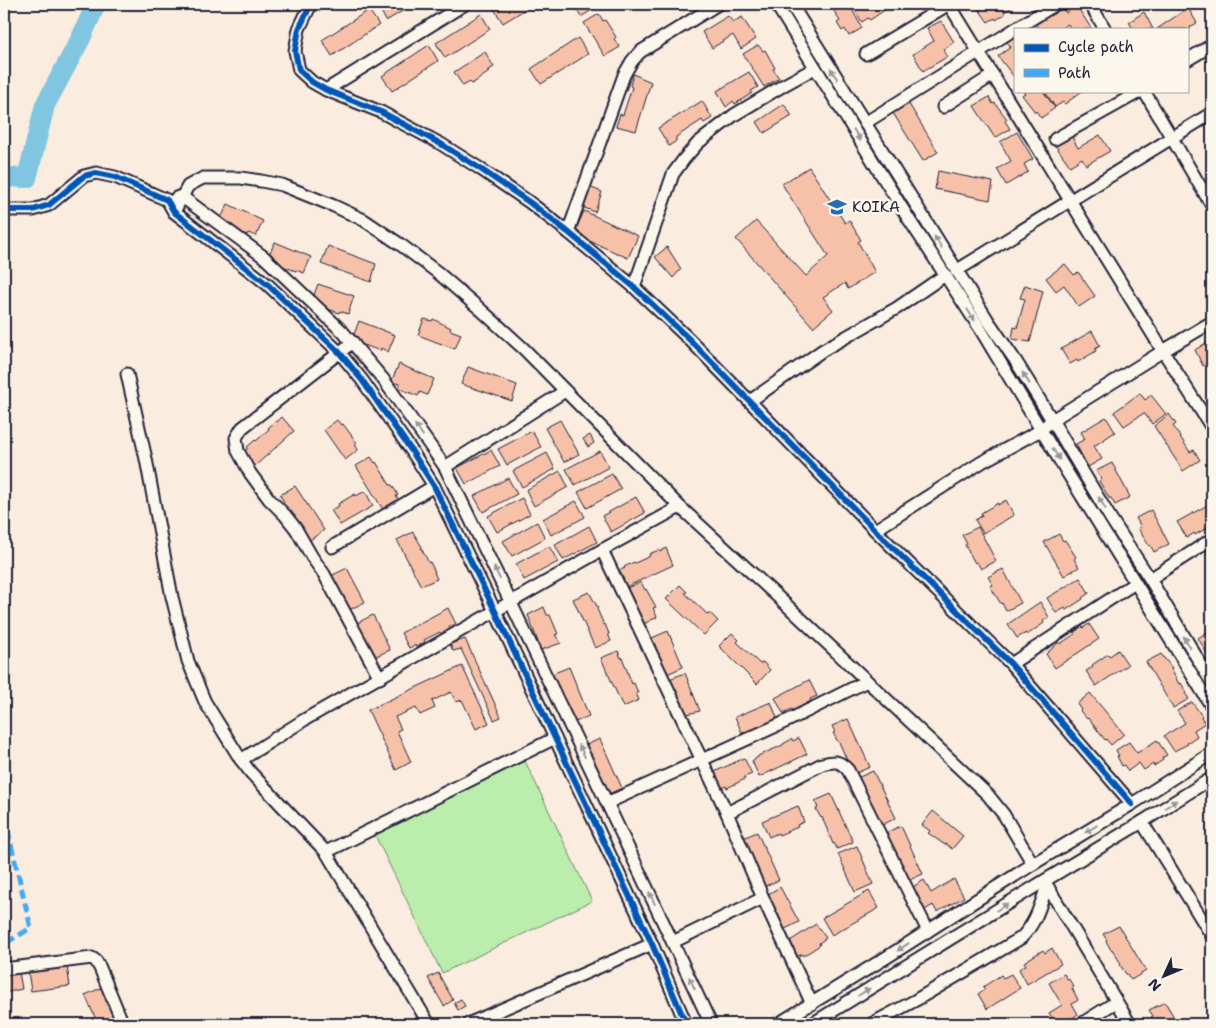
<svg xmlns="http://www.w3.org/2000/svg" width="1216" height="1028" font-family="'Shantell Sans',sans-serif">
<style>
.green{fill:#bbedad;stroke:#6e8874}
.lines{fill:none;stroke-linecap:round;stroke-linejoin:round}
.river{stroke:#80c6e1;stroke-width:20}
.building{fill:#f6c1a8;stroke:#22223b}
.street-casing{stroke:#22223b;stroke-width:15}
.street{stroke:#fbf7ec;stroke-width:11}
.quiet{stroke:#3fa9f5;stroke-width:5;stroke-dasharray:10 5;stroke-linecap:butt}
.cycleway-casing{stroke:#fbf7ec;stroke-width:9}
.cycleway{stroke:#0057b8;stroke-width:6}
.oneway{fill:#99979c}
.labels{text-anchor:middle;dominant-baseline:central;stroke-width:5;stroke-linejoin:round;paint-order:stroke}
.poi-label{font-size:15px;fill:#22223b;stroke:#fbf7ec;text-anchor:start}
</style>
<rect width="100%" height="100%" fill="#faecde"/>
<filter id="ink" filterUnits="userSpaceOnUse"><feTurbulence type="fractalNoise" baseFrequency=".02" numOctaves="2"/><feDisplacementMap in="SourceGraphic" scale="10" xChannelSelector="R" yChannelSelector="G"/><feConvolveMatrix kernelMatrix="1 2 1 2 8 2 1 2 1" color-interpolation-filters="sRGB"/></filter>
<g filter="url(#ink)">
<polygon class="green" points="525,761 592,901 442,973 374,833"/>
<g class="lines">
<polyline class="river" points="4,177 27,178 45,105 81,38 96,4"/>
</g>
<g class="building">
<polygon points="381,4 414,4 386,21 378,5"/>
<polygon points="502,4 534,4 503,23 494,9"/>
<polygon points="573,4 596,4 597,5 595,7 595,8 581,17"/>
<polygon points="826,4 849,4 862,28 849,36 845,29 842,31 837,23 840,21 831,6 828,7"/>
<polygon points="858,4 890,4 885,7 886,9 870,20 868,18 862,22 853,7"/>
<polygon points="984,4 1017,4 1004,12 1005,14 996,20 995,18 988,22 978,8"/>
<polygon points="1076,5 1091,28 1089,29 1071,29 1068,24 1061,29 1039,29 1035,24 1061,7 1066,13"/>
<polygon points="1188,8 1197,23 1190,27 1191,28 1187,31 1187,29 1157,29"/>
<polygon points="369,10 379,25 332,56 322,40"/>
<polygon points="1144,12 1153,29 1133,29 1129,22"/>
<polygon points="481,14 490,29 445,58 436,43"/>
<polygon points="599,14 603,21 605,20 616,37 614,39 620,47 605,56 584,23"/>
<polygon points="728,16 733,22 742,17 756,39 741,49 733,35 712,48 702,32"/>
<polygon points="941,21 954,42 943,50 947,57 923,71 913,54 934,41 927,28"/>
<polygon points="1015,37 1015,76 1014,77 998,56 1011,47 1007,42"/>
<polygon points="578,38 588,54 541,84 531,69"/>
<polygon points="429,45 438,61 392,91 382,76"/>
<polygon points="758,45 763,51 765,50 775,68 773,69 779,78 764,87 743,54"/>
<polygon points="485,52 494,67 487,71 489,72 472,84 470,82 463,86 454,72"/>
<polygon points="749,72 758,87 751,91 752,93 735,104 733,101 726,107 717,91"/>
<polygon points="633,74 651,82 636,131 616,126 620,114 623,115 632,87 630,86"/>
<polygon points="1023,91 1043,91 1055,108 1041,118 1036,111 1035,112 1022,95 1025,93"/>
<polygon points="1048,91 1081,91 1081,92 1065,104 1063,102 1055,107 1046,93"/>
<polygon points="989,97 993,104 995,103 1007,119 1005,121 1010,129 995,138 974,106"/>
<polygon points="702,101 712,118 704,123 702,120 676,137 676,141 669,146 658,128"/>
<polygon points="784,104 792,116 764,133 757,122"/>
<polygon points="909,104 938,152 923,161 893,113"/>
<polygon points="1017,132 1033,159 1024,164 1028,172 1006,185 997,169 1011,161 1000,142"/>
<polygon points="1071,135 1078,148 1100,135 1110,151 1086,165 1082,158 1070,166 1055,145"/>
<polygon points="809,167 845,223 849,220 861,240 858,242 875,272 848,289 845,283 823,297 833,310 813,327 736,239 756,221 806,276 828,256 782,184"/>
<polygon points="938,171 993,182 990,200 935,189"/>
<polygon points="589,187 602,192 595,212 582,207"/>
<polygon points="228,204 263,221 256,236 248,233 247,235 228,227 229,224 220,220"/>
<polygon points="584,211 638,236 628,258 574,234"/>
<polygon points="275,242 311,257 304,273 296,270 296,271 277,264 278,261 268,257"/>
<polygon points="328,246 376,264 371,282 321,264"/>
<polygon points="667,247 681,269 673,278 655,257"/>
<polygon points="1065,264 1074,275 1078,272 1095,296 1079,307 1064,285 1056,291 1046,278"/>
<polygon points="318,284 354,296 348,314 340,311 339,313 320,306 312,300"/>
<polygon points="1025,285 1043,291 1030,342 1012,339 1014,327 1017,328 1025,299 1020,298"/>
<polygon points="424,319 432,321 433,319 451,328 450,330 461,334 455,349 418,335"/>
<polygon points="359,321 395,335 388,352 381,348 380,351 359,343 360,340 353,337"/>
<polygon points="1092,331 1100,346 1095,349 1096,351 1078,362 1077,360 1070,364 1061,349"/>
<polygon points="1212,339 1212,360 1203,366 1195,350"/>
<polygon points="399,364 434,379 427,395 420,392 418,396 398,388 400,384 391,382"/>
<polygon points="468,367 517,385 512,401 461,384"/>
<polygon points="1140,393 1145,400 1151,395 1166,414 1152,424 1144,413 1124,426 1114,412"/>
<polygon points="1169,414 1176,424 1173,426 1190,452 1194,450 1200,460 1183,471 1154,426"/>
<polygon points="282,417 294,431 255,466 243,453 248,448 247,447 255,440 256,441 269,429 268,428 276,421 277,422"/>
<polygon points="1106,417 1115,432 1094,446 1102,459 1088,467 1076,444 1085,439 1081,432"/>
<polygon points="337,420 341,425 343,424 357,443 355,444 358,450 345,460 324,430"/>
<polygon points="560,420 579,454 564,462 545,428"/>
<polygon points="532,431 541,447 507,465 498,449"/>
<polygon points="590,435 594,443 588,447 583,439"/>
<polygon points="491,450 500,466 466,484 457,468"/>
<polygon points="600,451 609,467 575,485 566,469"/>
<polygon points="547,453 555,469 522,487 513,471"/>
<polygon points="371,457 375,463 376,462 390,485 392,485 398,495 396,496 400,502 384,511 356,466"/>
<polygon points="1112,463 1130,497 1115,505 1111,498 1109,498 1099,481 1101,479 1096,471"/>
<polygon points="560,471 568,487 534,506 526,490"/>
<polygon points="612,474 621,489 587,508 578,492"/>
<polygon points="508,478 517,494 483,512 474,496"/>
<polygon points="295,486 324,530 310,540 305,534 304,534 300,525 290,510 288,511 283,503 284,502 280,495"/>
<polygon points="365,491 373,506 340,525 331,510 339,506 338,504 355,494 356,496"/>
<polygon points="636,497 645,513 611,532 602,516"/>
<polygon points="522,498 530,514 497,532 488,516"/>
<polygon points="1006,500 1014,515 983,533 975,520 982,516 981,513 998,503 998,505"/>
<polygon points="576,501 585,517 551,535 543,519"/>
<polygon points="1211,503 1212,506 1212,525 1195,535 1194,533 1187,538 1177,522"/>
<polygon points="1151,510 1169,544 1154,552 1150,545 1149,546 1138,528 1141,527 1136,518"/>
<polygon points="537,522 545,538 512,556 503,541"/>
<polygon points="589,526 597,542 563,560 555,545"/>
<polygon points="978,527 996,561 981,569 977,562 975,563 965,545 967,544 962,535"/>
<polygon points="413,532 422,547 421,548 429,563 430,562 435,572 434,572 437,579 421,586 397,540"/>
<polygon points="1059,534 1063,541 1065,540 1076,557 1074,559 1079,567 1064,576 1044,542"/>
<polygon points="549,546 558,562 524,580 516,564"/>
<polygon points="666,548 673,565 626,587 618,571 625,568 624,567 634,562 635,563 650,556 649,554 659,550 660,552"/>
<polygon points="347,568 365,602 349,610 331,576"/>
<polygon points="1003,569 1021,603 1006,611 1002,603 1001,604 990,586 993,585 988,577"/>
<polygon points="1080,578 1089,593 1082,598 1083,599 1066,610 1065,608 1056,613 1047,598"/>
<polygon points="641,582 645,590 646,589 656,607 653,608 657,617 642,625 625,589"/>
<polygon points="680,585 687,592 685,593 708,615 710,613 718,621 704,635 666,599"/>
<polygon points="589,592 598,608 597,609 604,625 605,624 609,634 608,634 611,641 595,648 573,599"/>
<polygon points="1040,602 1049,617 1043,621 1044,623 1027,635 1026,633 1017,638 1008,624"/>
<polygon points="544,607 547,615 550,615 558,634 555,635 561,643 541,650 528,615"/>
<polygon points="448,608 456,624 449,627 450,629 441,634 440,632 424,640 425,642 416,647 415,645 409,648 401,633"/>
<polygon points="373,615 390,650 374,657 359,633 362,632 357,623"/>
<polygon points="1089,624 1099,639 1055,668 1046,654 1059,642 1060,644 1075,634 1074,633 1082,626 1083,628"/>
<polygon points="1212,629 1212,662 1198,638"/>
<polygon points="668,631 683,667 667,674 664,666 662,667 653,649 656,647 652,638"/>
<polygon points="732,633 739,640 737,642 760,664 763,662 770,670 757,684 719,646"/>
<polygon points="465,639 501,717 494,720 461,649 453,651 450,644"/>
<polygon points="1118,650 1128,665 1096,686 1086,671 1093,667 1092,665 1108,654 1110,656"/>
<polygon points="618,651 621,658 622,657 632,684 634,683 638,693 636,693 639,700 623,707 601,658"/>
<polygon points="1161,654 1172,668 1171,669 1179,684 1181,683 1186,692 1185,693 1189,699 1173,708 1146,662"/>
<polygon points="462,666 489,723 476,729 462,700 456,702 451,692 432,701 435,708 420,715 416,708 395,717 401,729 397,731 411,762 396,770 368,710"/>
<polygon points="569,667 589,716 573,723 559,690 558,691 553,681 555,680 552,674"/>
<polygon points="685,673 700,711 683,715 669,679"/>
<polygon points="809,680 817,696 810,699 811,701 793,711 792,709 783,713 775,698"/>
<polygon points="1090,693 1124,734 1111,745 1106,739 1105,740 1088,718 1087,719 1080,711 1081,710 1077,704"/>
<polygon points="771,702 777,718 770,722 771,723 752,732 751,729 742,733 735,717"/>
<polygon points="1192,702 1202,716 1201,717 1205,723 1194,730 1197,736 1187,743 1188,744 1174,751 1164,736 1185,723 1177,711"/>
<polygon points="848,719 870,767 854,774 845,758 846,758 839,742 838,742 833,733 835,732 832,726"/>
<polygon points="799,738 807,754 759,777 752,761 758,757 758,756 783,745 783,744 792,739 793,741"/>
<polygon points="600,739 622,788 606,795 584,746"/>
<polygon points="1157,740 1167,755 1162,758 1163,760 1154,766 1153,764 1144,770 1139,763 1128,771 1124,765 1122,766 1117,756 1119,756 1116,750 1129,742 1137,753"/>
<polygon points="744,758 752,774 744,777 745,779 727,788 726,786 717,790 710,774"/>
<polygon points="873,771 896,818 880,826 857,778"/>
<polygon points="831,794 853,842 837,849 834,843 833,844 822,817 821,818 816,809 818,808 815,801"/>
<polygon points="798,806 804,822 797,825 798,827 779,835 778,833 769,837 762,821"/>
<polygon points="933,811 963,836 952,849 946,844 945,845 928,833 930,831 922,825"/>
<polygon points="901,826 923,874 907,881 885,833"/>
<polygon points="757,832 779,880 763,887 741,839"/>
<polygon points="857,846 873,884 855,892 838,854"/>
<polygon points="954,879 964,897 937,912 933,905 920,913 908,890 924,880 931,893"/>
<polygon points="780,887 799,922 783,930 765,896"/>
<polygon points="869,891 879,908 832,935 822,918"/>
<polygon points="816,924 826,938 819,943 820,945 803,956 802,954 793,959 784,945"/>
<polygon points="1119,926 1146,971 1131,980 1127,974 1126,974 1120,965 1121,964 1112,949 1111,950 1106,941 1107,940 1103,934"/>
<polygon points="1052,948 1061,964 1027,984 1019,969 1026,965 1024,962 1043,950 1045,953"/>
<polygon points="67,966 70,986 31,991 28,971"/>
<polygon points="19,972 22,989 4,993 4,974"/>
<polygon points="438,973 453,1000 444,1006 428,978"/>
<polygon points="1011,974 1020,988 987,1009 978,994 985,989 983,987 1001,975 1003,978"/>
<polygon points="1064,974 1067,979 1068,978 1074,987 1072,988 1078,1000 1072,1004 1078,1014 1072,1018 1073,1021 1067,1024 1063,1023 1056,1024 1049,1013 1062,1005 1049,983"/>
<polygon points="103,987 119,1024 98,1024 85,995"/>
<polygon points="461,999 465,1006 458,1010 454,1003"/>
<polygon points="1165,1002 1178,1024 1156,1024 1151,1017 1153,1016 1149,1010"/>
</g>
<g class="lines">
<g class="street-casing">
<g id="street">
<polyline points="311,4 299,29 295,51 299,70 312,82 326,90 381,112 441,144 479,168 529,202 568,232 634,287 691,341 875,530 1011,664 1132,804"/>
<polyline points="776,4 910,221 979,327 1041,430 1212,707"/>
<polyline points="791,4 987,319 1015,360 1052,420 1111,519 1150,579 1212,683"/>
<polyline points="949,4 1163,351 1212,322"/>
<polyline points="1090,4 1105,29"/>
<polyline points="1015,29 1056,4"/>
<polyline points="866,54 949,4"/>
<polyline points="1187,60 1212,45"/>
<polyline points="326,90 465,4"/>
<polyline points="1144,91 1212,206"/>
<polyline points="943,107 993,75"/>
<polyline points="865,123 1015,29"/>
<polyline points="1055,139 1141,91"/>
<polyline points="176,198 181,196 264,257 343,332 383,379 445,467 511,603 607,803 711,1024"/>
<polyline points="4,210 33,210 49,205 84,176 96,173 115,177 167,200 174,212 267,284 339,352 362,380 411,450 434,486 495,611 652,944 686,1024"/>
<polyline points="174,212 188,186 203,178 241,178 261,181 282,185 334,206 364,220 401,245 437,272 480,309 524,349 680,507 778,597 988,795 1004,815 1033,864"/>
<polyline points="568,232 624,75 632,61 640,52 718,4"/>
<polyline points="956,271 1212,113"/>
<polyline points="634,287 673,174 684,159 698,143 734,115 784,85 815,68"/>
<polyline points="353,342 242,428 236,438 238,451 250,473 269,499 285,515 296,529 312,557 324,574 380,678"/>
<polyline points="127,374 146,459 172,597 188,661 205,702 241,760 251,773 326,852 429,1024"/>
<polyline points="750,401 823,350 897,308 945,275"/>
<polyline points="445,467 565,391"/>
<polyline points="875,530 982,462 1041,430 1052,420 1163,351 1212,428"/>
<polyline points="332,547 434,486"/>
<polyline points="602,550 680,507"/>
<polyline points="1150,579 1212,539"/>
<polyline points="1011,664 1135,583"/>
<polyline points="241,760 304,720 602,550 727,813 763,898 812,1004"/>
<polyline points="607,803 785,722 867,681"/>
<path d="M727 813 822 764C835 761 839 760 848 770L928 931"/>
<polyline points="1142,822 1212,936"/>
<polyline points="326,852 555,738"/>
<polyline points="1045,882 1130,1024"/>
<polyline points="673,942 763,898"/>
<polyline points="4,969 92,958 96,961 100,968 123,1024"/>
<polyline points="468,1024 652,944"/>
<polyline points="778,1024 887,957 1033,864 1132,804 1212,753"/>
<polyline points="812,1024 1044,881 1142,822 1212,778"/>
<path d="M871 1024 916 1000 1021 938C1036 923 1040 906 1047 886"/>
<polyline points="1081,1024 1116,1002"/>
</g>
</g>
<use href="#street" class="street"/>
<polyline class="quiet" points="4,815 31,928 4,944"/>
<g class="cycleway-casing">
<g id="cycleway">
<polyline points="311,4 299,29 295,51 299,70 312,82 326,90 381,112 441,144 479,168 529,202 568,232 634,287 691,341 875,530 1011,664 1132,804"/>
<polyline points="4,210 33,210 49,205 84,176 96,173 115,177 167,200 174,212 267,284 339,352 362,380 411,450 434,486 495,611 652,944 686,1024"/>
</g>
</g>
<use href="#cycleway" class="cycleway"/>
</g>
<defs><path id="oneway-solid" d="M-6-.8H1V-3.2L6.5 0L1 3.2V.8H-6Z" transform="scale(1.25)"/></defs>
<g class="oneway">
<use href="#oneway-solid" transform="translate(834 74) rotate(-122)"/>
<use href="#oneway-solid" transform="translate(857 135) rotate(58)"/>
<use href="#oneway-solid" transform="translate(938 242) rotate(-122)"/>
<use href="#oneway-solid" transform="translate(971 315) rotate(57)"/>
<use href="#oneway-solid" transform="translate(1026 378) rotate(-122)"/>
<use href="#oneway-solid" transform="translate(419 430) rotate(-125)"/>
<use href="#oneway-solid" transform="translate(1056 454) rotate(58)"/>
<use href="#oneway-solid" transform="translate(1102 503) rotate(-121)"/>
<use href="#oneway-solid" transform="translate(497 573) rotate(-116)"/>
<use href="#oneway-solid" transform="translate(1187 642) rotate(-120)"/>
<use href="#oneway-solid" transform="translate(582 751) rotate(-116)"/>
<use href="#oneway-solid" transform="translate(1171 804) rotate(-33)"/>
<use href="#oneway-solid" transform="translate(1091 829) rotate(149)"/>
<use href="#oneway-solid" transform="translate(652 898) rotate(-115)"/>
<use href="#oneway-solid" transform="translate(1002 907) rotate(-32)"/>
<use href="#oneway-solid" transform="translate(903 947) rotate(147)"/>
<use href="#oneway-solid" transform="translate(692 983) rotate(-115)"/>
<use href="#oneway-solid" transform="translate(864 992) rotate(-32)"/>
</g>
</g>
<defs>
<g id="school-bare" transform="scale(1.5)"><path d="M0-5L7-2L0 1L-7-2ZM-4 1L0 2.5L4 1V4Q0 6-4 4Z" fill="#1f6fb2" stroke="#fbf7ec" stroke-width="2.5" paint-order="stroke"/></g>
</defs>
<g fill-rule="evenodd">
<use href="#school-bare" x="837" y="207"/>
</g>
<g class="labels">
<g class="poi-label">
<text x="852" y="207">KOIKA</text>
</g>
</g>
<rect width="1216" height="1028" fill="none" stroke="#fbf7ec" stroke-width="20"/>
<rect x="10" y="10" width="1196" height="1008" fill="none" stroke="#22223b" stroke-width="2" filter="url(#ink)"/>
<rect x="1014" y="28" width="175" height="65" fill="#fbf7ec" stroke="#a4a2a5"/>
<rect x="1024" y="44" width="25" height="8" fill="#0057b8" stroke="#a4a2a5"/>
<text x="1058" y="52" font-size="15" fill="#22223b">Cycle path</text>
<rect x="1024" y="69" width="25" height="8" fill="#3fa9f5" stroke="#a4a2a5"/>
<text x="1058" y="78" font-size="15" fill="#22223b">Path</text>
<g transform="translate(1164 976) rotate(226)" stroke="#fbf7ec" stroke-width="4" paint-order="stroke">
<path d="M0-4L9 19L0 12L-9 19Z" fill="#22223b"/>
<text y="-8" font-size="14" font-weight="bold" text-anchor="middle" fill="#22223b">N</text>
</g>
</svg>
